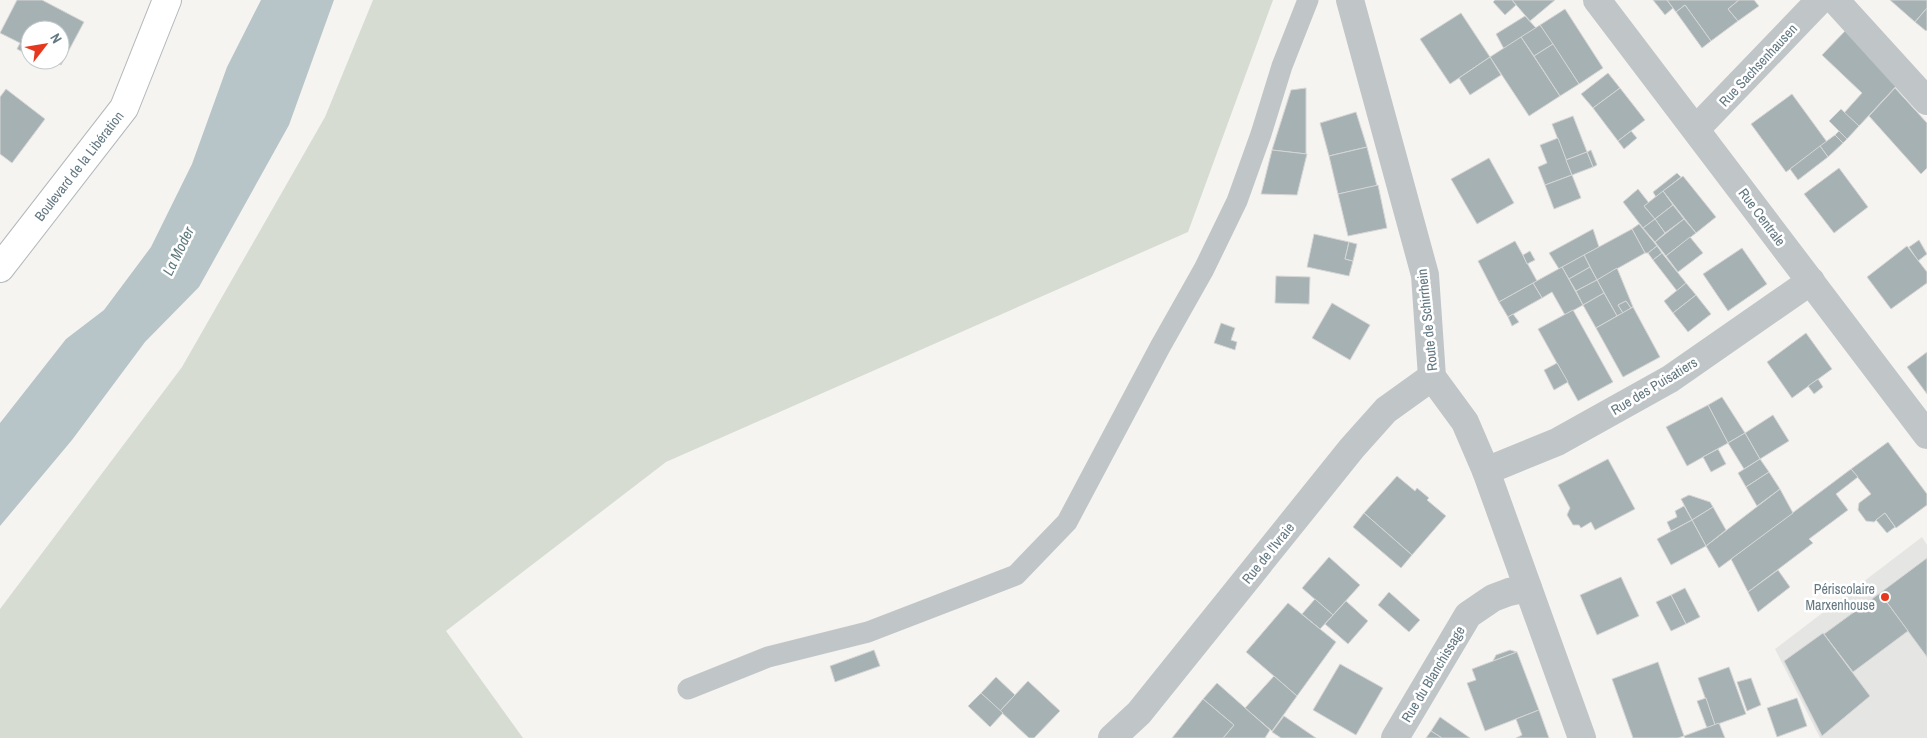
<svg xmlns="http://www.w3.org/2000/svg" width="1927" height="738" font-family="'Archivo Narrow',sans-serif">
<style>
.built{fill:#e5e6e4}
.green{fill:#d6dcd2}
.water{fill:#b7c5c8}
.building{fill:#a6b1b4;stroke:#d6d6d4}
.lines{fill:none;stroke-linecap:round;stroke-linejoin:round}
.primary-casing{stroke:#b3b8bb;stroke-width:30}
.service{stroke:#c0c5c7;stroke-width:21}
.minor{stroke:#c0c5c7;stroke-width:28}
.tertiary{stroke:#c0c5c7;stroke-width:28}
.primary{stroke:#fff;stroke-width:28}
.poi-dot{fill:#e6381f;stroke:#fff;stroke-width:2}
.labels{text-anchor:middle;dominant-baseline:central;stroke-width:5;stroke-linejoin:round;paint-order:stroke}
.street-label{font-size:14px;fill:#637882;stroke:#fff}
.poi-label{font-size:14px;fill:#637882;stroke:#fff;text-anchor:end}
.water-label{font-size:15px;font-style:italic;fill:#5f7b80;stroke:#fff}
</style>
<rect width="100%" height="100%" fill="#f5f4f1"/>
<polygon class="built" points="1922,537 1927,545 1927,738 1820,738 1775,649"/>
<polygon class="green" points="373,0 1273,0 1188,232 666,462 446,631 523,738 0,738 0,609 182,367 325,117"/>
<polygon class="water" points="261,0 334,0 289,125 199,287 145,342 72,440 0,526 0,423 66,339 104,310 151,247 192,164 227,67"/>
<g class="building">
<polygon points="17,0 42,0 84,22 61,65 52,60 60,60 60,30 30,30 30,56 17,49 20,43 0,33"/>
<polygon points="1495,0 1512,0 1516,5 1505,15 1493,2"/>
<polygon points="1512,0 1555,0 1530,21"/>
<polygon points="1653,0 1667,0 1673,8 1665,15"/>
<polygon points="1667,0 1739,0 1728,9 1738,21 1711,41 1685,5 1676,12"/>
<polygon points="1739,0 1754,0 1759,6 1738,21 1728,9"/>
<polygon points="1890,0 1927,0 1927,8 1915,22"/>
<polygon points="1685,5 1711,41 1702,48 1676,12"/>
<polygon points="1927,8 1927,30 1926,31 1915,22"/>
<polygon points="1565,9 1603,68 1579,84 1540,25"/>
<polygon points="1461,13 1490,57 1450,84 1420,39"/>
<polygon points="1525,16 1536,28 1504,49 1496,34"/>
<polygon points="1540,25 1553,44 1534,56 1521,37"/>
<polygon points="1846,30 1900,82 1859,126 1844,113 1862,93 1822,55"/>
<polygon points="1521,37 1560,96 1529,116 1490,57"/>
<polygon points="1553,44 1579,84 1560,96 1534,56"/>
<polygon points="1490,57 1501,75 1470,95 1459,78"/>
<polygon points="1608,73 1620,88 1593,108 1581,94"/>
<polygon points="1306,88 1306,154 1272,150 1291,90"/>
<polygon points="1620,88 1645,120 1618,141 1593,108"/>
<polygon points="1895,88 1927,123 1927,168 1921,174 1869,116"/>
<polygon points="6,89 45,119 12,163 0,154 0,97"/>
<polygon points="1792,94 1827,142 1786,172 1751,124"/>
<polygon points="1841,109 1859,126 1847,139 1829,121"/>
<polygon points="1356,112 1367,147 1329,156 1320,123"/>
<polygon points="1573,116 1587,152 1566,160 1552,124"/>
<polygon points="1631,131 1637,138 1624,149 1618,141"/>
<polygon points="1839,131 1847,139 1843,143 1835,135"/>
<polygon points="1835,135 1843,143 1828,157 1820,146"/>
<polygon points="1558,138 1572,175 1545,185 1538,167 1547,163 1540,145"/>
<polygon points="1820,146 1828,157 1798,180 1790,169"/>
<polygon points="1367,147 1377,186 1338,194 1329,156"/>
<polygon points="1272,150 1307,154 1297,195 1261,194"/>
<polygon points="1591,150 1597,165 1593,167 1587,152"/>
<polygon points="1587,152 1593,167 1572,175 1566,160"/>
<polygon points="1489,158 1514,203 1477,224 1451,179"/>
<polygon points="1839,168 1868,207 1834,233 1804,194"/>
<polygon points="1677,173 1681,177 1656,197 1653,192"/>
<polygon points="1572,175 1581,198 1554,209 1545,185"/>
<polygon points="1683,176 1716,217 1696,233 1663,191"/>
<polygon points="1378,185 1387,228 1348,236 1338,194"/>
<polygon points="1638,189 1649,203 1644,206 1655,219 1643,228 1623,202"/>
<polygon points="1663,191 1673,205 1655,219 1644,206"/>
<polygon points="1673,205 1684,219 1665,233 1655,219"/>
<polygon points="1655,219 1665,233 1655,242 1643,228"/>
<polygon points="1684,219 1696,233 1666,256 1655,242"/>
<polygon points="1639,224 1657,246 1648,253 1645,253 1632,229"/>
<polygon points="1593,229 1599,247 1559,269 1549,253"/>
<polygon points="1632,229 1645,253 1597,280 1584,255"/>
<polygon points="1314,234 1349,242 1345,259 1353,261 1349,276 1307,267"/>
<polygon points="1690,237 1703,253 1678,272 1666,256"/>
<polygon points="1919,240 1927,254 1918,261 1909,247"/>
<polygon points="1515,241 1537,281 1499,302 1478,261"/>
<polygon points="1349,242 1357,244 1353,261 1345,259"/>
<polygon points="1657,246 1662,253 1653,260 1648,253"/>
<polygon points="1907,246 1927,272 1927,283 1891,309 1867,277"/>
<polygon points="1742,248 1767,284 1728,311 1703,274"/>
<polygon points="1530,251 1535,260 1527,264 1523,255"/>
<polygon points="1662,253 1686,283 1677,291 1653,260"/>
<polygon points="1584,255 1590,267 1569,279 1562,267"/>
<polygon points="1562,267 1583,305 1565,315 1552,292 1542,298 1533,283"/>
<polygon points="1590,267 1597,280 1576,291 1569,279"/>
<polygon points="1617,268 1633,307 1631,308 1626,301 1618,305 1623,313 1617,316 1597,280"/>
<polygon points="1276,276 1310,277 1309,304 1275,303"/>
<polygon points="1597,280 1604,293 1583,305 1576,291"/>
<polygon points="1533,283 1542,298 1508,317 1499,302"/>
<polygon points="1686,283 1696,295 1673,313 1664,301"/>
<polygon points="1604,293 1617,316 1596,328 1583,305"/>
<polygon points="1696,295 1711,314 1688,332 1673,313"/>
<polygon points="1626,301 1631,308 1623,313 1618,305"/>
<polygon points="1332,303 1370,325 1350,360 1312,338"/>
<polygon points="1633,307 1660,357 1623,377 1596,328"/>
<polygon points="1573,310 1613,382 1578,401 1538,329"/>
<polygon points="1513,314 1519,322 1512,326 1508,317"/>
<polygon points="1221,323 1235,328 1231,340 1237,342 1235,350 1214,343"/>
<polygon points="1806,333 1832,369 1792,398 1767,362"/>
<polygon points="1927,352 1927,394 1907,367"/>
<polygon points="1557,363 1568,382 1554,390 1544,370"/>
<polygon points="1818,379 1823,387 1814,394 1808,386"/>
<polygon points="1722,397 1745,433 1728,443 1708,405"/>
<polygon points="1708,405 1728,443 1687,466 1666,427"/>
<polygon points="1773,415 1789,441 1760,459 1745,433"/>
<polygon points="1745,433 1760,459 1744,469 1728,443"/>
<polygon points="1888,442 1927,494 1927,505 1896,528 1885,513 1874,522 1866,521 1858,510 1859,503 1871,494 1851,469"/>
<polygon points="1718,449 1726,464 1711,472 1703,457"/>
<polygon points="1608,459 1635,509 1595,530 1591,522 1581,528 1579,525 1573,525 1567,515 1570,508 1558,485"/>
<polygon points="1760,459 1769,472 1746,487 1738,473"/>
<polygon points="1851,469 1858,477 1836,494 1848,510 1809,539 1813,543 1748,592 1731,559"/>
<polygon points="1769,472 1780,489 1757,506 1746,487"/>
<polygon points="1397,476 1415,491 1417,488 1429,498 1427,500 1446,516 1412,555 1364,513"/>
<polygon points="1780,489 1793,513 1719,568 1706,546"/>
<polygon points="1689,495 1710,502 1713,507 1692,520 1681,499"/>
<polygon points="1684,506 1692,520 1671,531 1667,522 1677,517 1675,511"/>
<polygon points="1713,507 1726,530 1706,546 1692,520"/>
<polygon points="1364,513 1412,555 1401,568 1353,527"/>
<polygon points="1885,513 1895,527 1887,533 1876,520"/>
<polygon points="1692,520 1706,546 1671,565 1657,539"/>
<polygon points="1329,557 1360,585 1333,615 1302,588"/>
<polygon points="1927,558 1927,657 1880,593"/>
<polygon points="1778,570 1790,587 1758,612 1748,592"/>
<polygon points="1621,577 1639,616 1597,635 1580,595"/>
<polygon points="1685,588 1700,617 1686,624 1671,595"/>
<polygon points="1389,592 1420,620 1409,632 1378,605"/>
<polygon points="1880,593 1908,631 1853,672 1824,634"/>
<polygon points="1671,595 1686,624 1671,631 1656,602"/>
<polygon points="1315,599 1333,615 1320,629 1302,614"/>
<polygon points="1346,601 1368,621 1348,644 1325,624"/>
<polygon points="1288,603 1336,642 1297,696 1246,652"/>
<polygon points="1823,633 1870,696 1822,736 1784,661"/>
<polygon points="874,650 880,666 835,682 830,666"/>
<polygon points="1510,650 1517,652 1493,661 1496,655"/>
<polygon points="1517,652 1539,710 1485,731 1467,683 1476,680 1472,669"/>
<polygon points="1658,662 1684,736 1678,738 1633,738 1612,679"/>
<polygon points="1340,664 1383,688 1356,735 1313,710"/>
<polygon points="1729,667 1746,714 1715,725 1698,678"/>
<polygon points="1274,676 1297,696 1272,731 1245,708"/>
<polygon points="996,677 1015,695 1000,711 981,693"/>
<polygon points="1751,678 1761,705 1747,711 1737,682"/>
<polygon points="1028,681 1060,711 1034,738 1029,738 1000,711"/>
<polygon points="1217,683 1270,730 1265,738 1223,738 1234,725 1203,699"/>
<polygon points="981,693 1003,713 990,727 968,706"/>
<polygon points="1706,698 1715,725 1707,728 1697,701"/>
<polygon points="1797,698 1807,726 1777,737 1767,708"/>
<polygon points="1203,699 1234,725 1223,738 1172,738"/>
<polygon points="1539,710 1549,738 1516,738 1522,735 1516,719"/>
<polygon points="1284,716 1316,738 1281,738 1272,732"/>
<polygon points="1440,717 1470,738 1442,738 1431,731"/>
<polygon points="1719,723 1725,738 1685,738 1684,736"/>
<polygon points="1431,731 1442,738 1426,738"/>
</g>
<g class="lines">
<g class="primary-casing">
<polyline id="primary" points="0,268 124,108 167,0"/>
</g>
<polyline class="service" points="688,689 768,657 868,632 1016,575 1067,522 1160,347 1204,269 1237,201 1261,134 1282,66 1308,0"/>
<g class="minor">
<polyline points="1597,0 1927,435"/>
<polyline points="1835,0 1927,101"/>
<polyline points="1696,129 1820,0"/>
<polyline points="1486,471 1557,442 1670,379 1811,281"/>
<polyline points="1112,738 1139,713 1352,448 1386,410 1432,377"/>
<polyline points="1395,738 1468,615 1493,598 1509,592 1528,588"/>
</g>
<polyline class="tertiary" points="1350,0 1425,275 1432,377 1465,422 1486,471 1582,738"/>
<use href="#primary" class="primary"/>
</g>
<circle class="poi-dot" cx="1885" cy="597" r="5"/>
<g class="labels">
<g class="street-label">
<text transform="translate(1758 65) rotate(-47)">Rue Sachsenhausen</text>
<text transform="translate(79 166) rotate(-52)">Boulevard de la Libération</text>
<text transform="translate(1762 217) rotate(53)">Rue Centrale</text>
<text transform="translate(1427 320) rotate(-96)">Route de Schirrhein</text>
<text transform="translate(1654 386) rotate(-31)">Rue des Puisatiers</text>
<text transform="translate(1268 553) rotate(-51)">Rue de l'Ivraie</text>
<text transform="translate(1433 674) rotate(-59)">Rue du Blanchissage</text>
</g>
<g class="poi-label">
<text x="1875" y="589">Périscolaire<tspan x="1875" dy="16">Marxenhouse</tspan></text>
</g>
<g class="water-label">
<text transform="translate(178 251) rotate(-64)">La Moder</text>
</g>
</g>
<g transform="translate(45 45) rotate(59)"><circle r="24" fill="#ffffff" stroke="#c1c9cd"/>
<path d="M0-4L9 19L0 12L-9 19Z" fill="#e6381f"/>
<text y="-8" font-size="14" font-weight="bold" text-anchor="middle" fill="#637882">N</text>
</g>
</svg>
